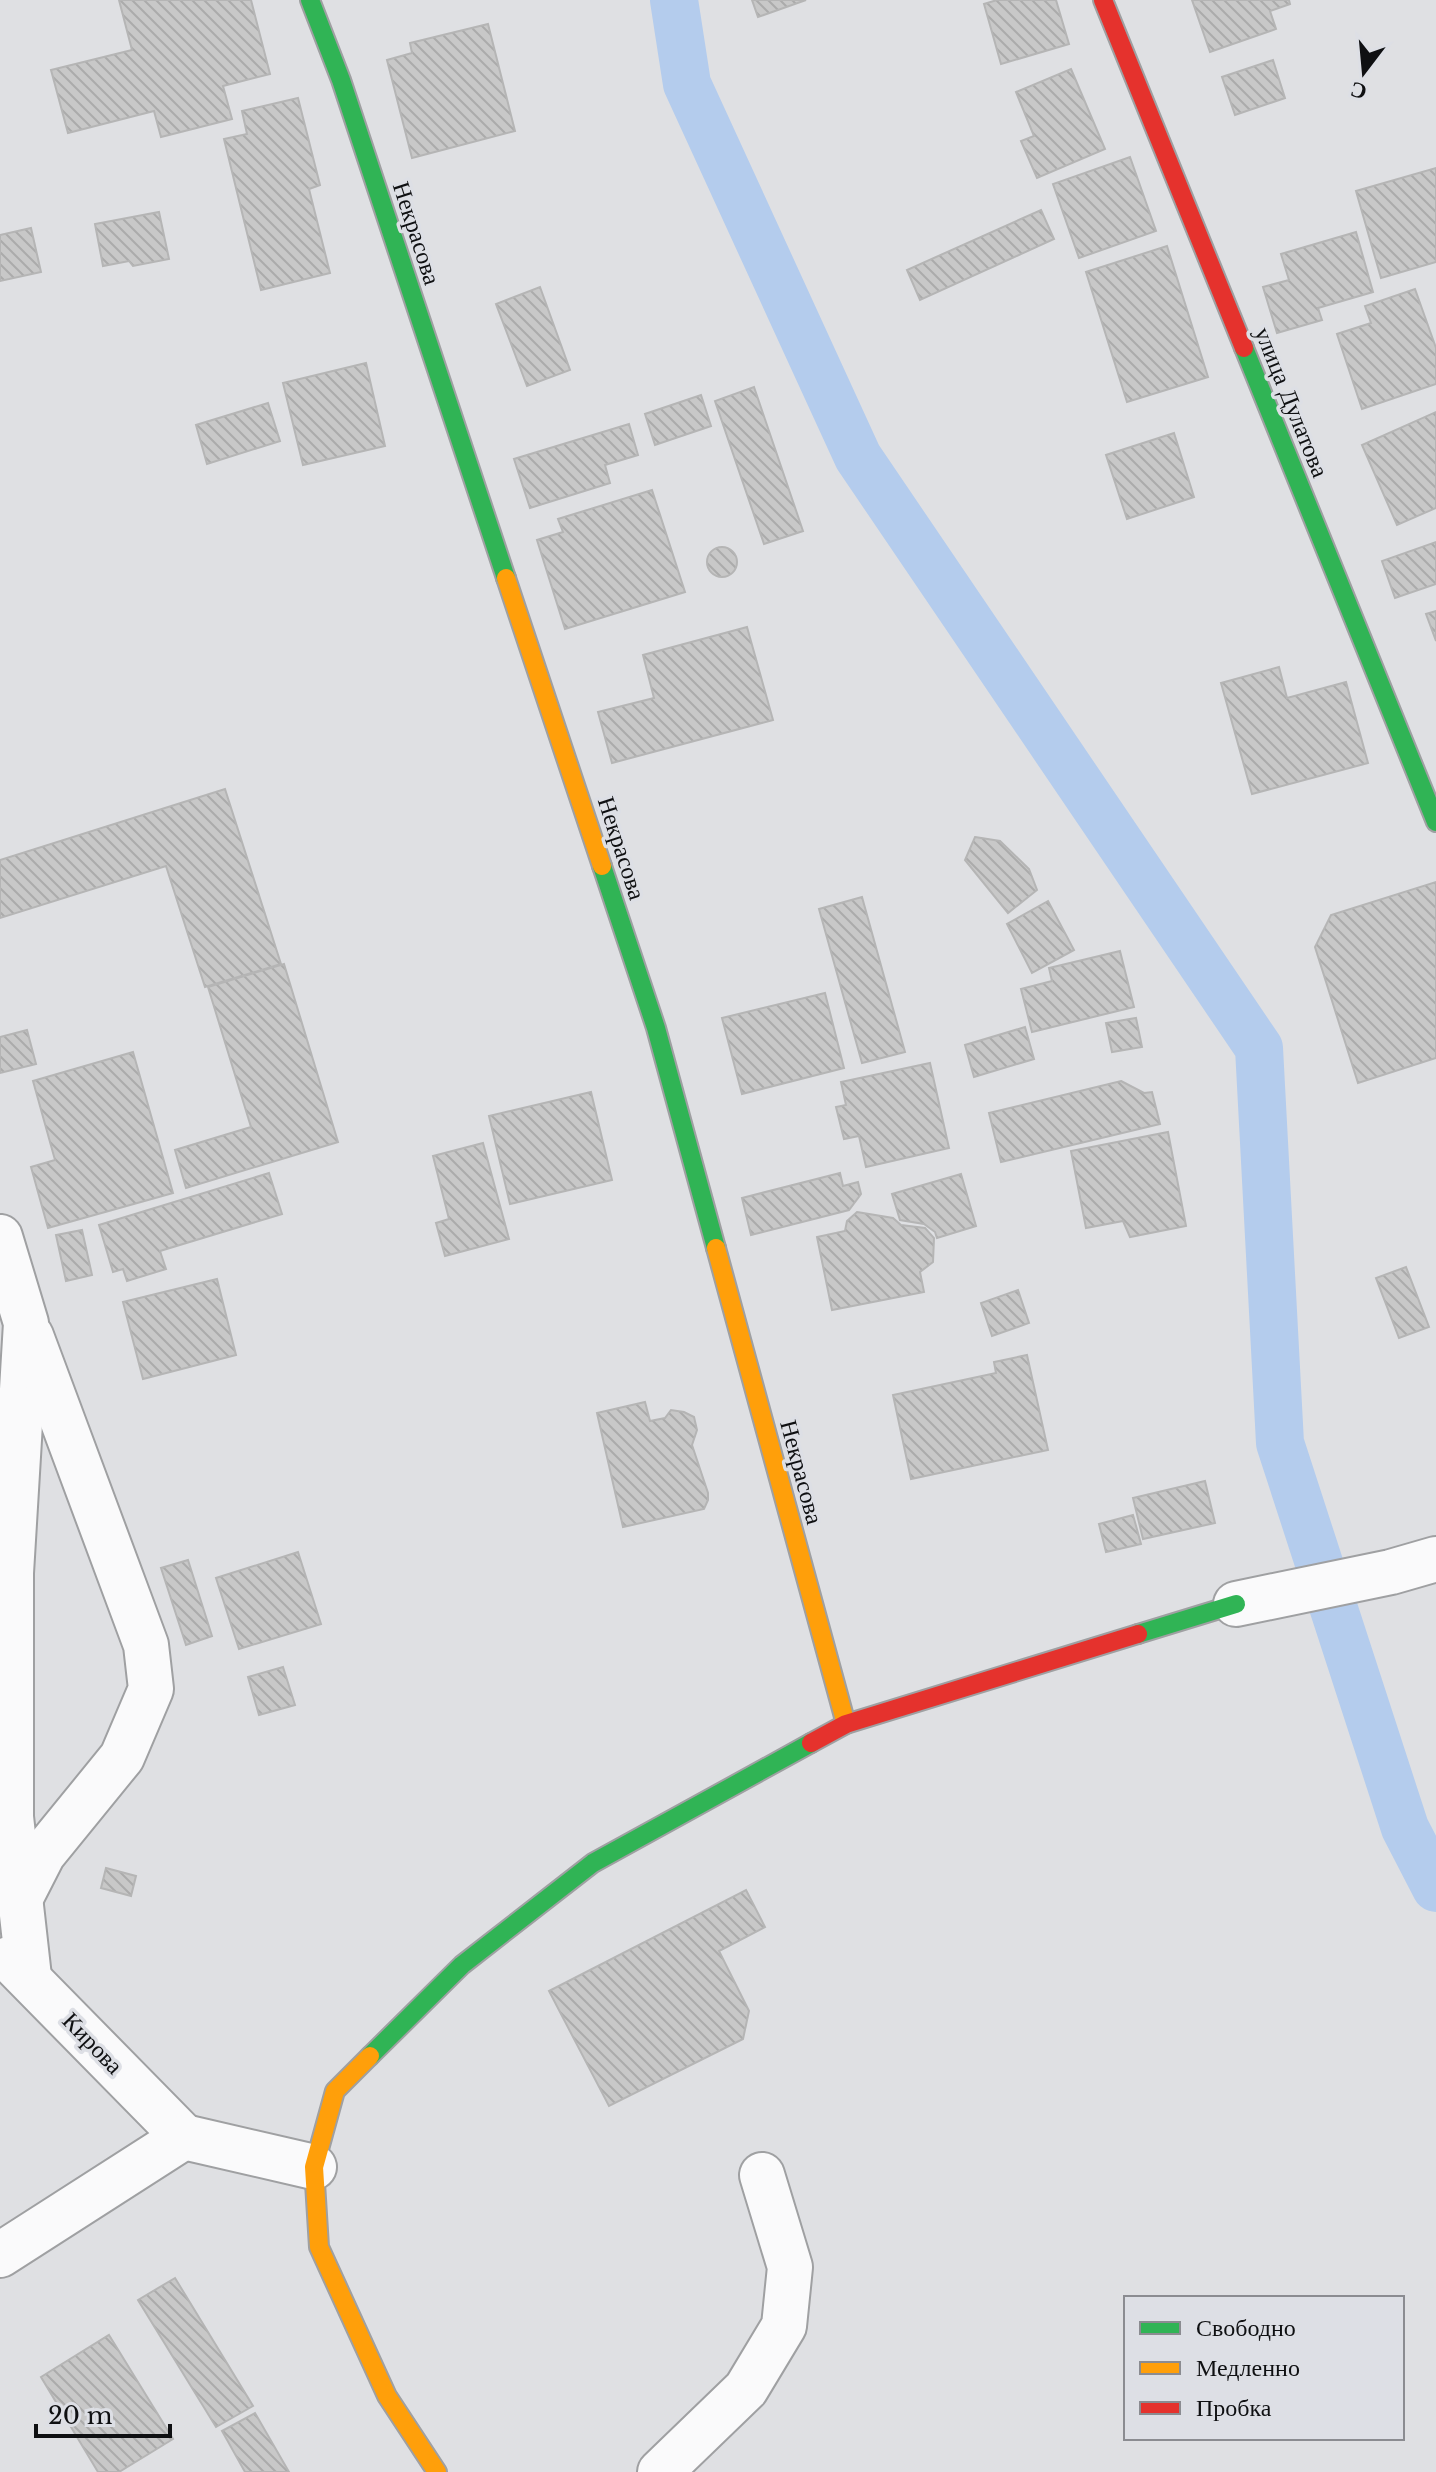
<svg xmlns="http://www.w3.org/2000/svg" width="1436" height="2472" font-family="'Libre Baskerville',serif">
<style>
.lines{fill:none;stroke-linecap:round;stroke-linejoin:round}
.canal{stroke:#b4cced;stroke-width:48}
.building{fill:url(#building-back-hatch);stroke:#b5b5b5;stroke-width:2}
.street-casing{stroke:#9fa0a2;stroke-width:48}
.fast-casing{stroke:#9fa0a2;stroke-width:22}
.slow-casing{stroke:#9fa0a2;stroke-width:22}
.jam-casing{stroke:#9fa0a2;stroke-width:22}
.street{stroke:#fafafb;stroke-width:44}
.fast{stroke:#30b455;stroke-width:18}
.slow{stroke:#ff9f0a;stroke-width:18}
.jam{stroke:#e5322d;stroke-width:18}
.labels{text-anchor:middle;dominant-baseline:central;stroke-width:7;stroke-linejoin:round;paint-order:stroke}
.street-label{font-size:24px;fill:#0f1012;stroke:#dddfe5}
</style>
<defs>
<pattern id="building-back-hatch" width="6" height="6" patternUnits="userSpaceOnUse" patternTransform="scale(2)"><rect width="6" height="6" fill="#c8c8c8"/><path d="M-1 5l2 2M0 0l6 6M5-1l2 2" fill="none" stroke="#ababab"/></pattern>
</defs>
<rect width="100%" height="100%" fill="#dfe0e3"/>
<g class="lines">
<polyline class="canal" points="674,0 687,84 858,457 1259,1048 1280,1443 1405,1828 1436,1888"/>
</g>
<g class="building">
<polygon points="119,0 251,0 270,74 223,86 232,119 161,137 154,111 68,133 51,70 132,50"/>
<polygon points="752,0 806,0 758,17"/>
<polygon points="997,0 1056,0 1069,44 1001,64 984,4"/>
<polygon points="1192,0 1289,0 1290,4 1270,11 1276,29 1210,52"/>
<polygon points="488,24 515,131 412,158 387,60 412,53 410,43"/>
<polygon points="1273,60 1285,98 1235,115 1222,77"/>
<polygon points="1071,69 1105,149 1037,178 1021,141 1034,136 1016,92"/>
<polygon points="298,98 320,185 309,189 330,273 261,290 224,139 247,134 242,111"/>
<polygon points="1130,157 1156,231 1079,258 1053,184"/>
<polygon points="1436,168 1436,262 1381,278 1356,191"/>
<polygon points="1041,210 1054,239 920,300 907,270"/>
<polygon points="159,212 169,259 133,266 129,261 103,266 95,224"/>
<polygon points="31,228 41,272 0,281 0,235"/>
<polygon points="1356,232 1373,292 1318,308 1322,320 1277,333 1263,287 1289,280 1281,254"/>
<polygon points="1167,246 1208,377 1127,402 1086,272"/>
<polygon points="540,287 570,370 527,386 496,304"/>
<polygon points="1415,289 1436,348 1436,384 1362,409 1337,334 1371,323 1365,306"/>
<polygon points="366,363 385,446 303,465 283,383"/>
<polygon points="754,387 803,531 764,544 715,401"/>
<polygon points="701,395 711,426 655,445 645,414"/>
<polygon points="268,403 280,441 207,464 196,425"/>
<polygon points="1436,412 1436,508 1397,525 1362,445"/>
<polygon points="629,424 638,455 605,465 610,483 530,508 514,459"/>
<polygon points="1174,433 1194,497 1127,519 1106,455"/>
<polygon points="652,490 685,592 565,629 537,540 563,532 558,519"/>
<polygon points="1436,542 1436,584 1395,598 1382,561"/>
<circle cx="722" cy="562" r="15"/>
<polygon points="1436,611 1436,641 1426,614"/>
<polygon points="747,627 773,720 612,763 598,712 654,698 643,655"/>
<polygon points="1279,667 1287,698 1346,682 1368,763 1252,794 1221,683"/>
<polygon points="225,789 281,964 205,987 166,866 0,918 0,860"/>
<polygon points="975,837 1000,841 1029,869 1037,890 1008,913 965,860"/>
<polygon points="1436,882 1436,1058 1358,1083 1315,947 1331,915"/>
<polygon points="862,897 905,1052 862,1063 819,909"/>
<polygon points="1048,901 1074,950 1032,973 1007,924"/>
<polygon points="1120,951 1134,1007 1032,1032 1021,989 1052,981 1049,968"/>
<polygon points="284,964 338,1142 186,1188 175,1150 251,1127 208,987"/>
<polygon points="825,993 844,1068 742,1094 722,1018"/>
<polygon points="1136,1018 1142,1047 1112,1052 1106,1023"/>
<polygon points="1025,1027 1034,1059 974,1077 965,1045"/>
<polygon points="27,1030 36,1064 0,1073 0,1037"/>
<polygon points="133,1052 173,1193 48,1228 31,1167 55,1160 33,1081"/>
<polygon points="930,1063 949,1148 866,1167 859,1136 844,1139 836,1107 846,1105 841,1082"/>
<polygon points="1121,1081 1144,1093 1152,1092 1160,1124 1001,1162 989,1113"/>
<polygon points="591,1092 612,1180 510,1204 489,1116"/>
<polygon points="1168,1132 1186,1226 1130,1237 1123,1221 1086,1228 1071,1151"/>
<polygon points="483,1143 509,1239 445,1256 436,1223 449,1219 433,1156"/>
<polygon points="269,1173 282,1214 160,1251 166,1269 127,1281 123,1269 113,1272 99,1225"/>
<polygon points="840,1173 843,1186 858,1182 861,1194 849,1210 751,1235 742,1198"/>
<polygon points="961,1174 976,1226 937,1238 935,1232 924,1224 900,1220 892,1194"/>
<polygon points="857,1212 893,1218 901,1225 925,1228 934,1238 933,1262 920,1272 924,1292 832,1310 817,1237 845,1231 847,1221"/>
<polygon points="82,1230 92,1275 66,1281 56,1235"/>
<polygon points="1406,1267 1429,1327 1399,1338 1376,1278"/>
<polygon points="217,1279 236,1355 143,1379 123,1302"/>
<polygon points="1018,1290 1029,1323 992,1336 981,1303"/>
<polygon points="1027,1355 1048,1450 911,1479 893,1395 996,1373 994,1362"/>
<polygon points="645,1402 650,1421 665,1418 671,1410 684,1412 694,1417 697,1430 692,1445 708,1493 708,1500 704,1509 623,1527 597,1413"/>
<polygon points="1205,1481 1215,1523 1143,1539 1133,1498"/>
<polygon points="1133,1515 1141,1544 1106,1552 1099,1524"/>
<polygon points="298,1552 321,1624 239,1649 216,1578"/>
<polygon points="188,1560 212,1636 186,1645 161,1568"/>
<polygon points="283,1667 295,1705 259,1715 248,1677"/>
<polygon points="106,1868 136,1876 131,1896 101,1888"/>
<polygon points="746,1890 765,1927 719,1951 749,2011 743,2039 609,2106 549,1991"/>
<polygon points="175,2278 253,2406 216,2427 138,2300"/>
<polygon points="109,2335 173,2439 119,2472 98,2472 41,2377"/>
<polygon points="255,2413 289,2472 245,2472 222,2431"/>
</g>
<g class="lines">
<g class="street-casing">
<g id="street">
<polyline points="0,1237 26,1323 11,1573 11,1817 29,1977"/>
<polyline points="1236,1604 1391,1572 1436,1559"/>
<polyline points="19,1901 43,1854 122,1757 151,1689 146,1645 31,1336"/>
<polyline points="9,1959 184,2137"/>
<polyline points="184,2137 314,2167"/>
<polyline points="0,2255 184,2137"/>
<polyline points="660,2472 746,2389 784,2326 790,2267 762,2175"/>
</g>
</g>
<g class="fast-casing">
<g id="fast">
<polyline points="310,0 341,80 506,578"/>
<polyline points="1244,348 1436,822"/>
<polyline points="602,866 656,1028 716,1248"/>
<polyline points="1138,1634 1236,1604"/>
<polyline points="370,2056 462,1965 593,1863 811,1743"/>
</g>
</g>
<g class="slow-casing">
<g id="slow">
<polyline points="506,578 602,866"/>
<polyline points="716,1248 846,1724"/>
<polyline points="370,2056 335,2091 314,2167 319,2247 387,2396 437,2472"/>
</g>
</g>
<g class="jam-casing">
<g id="jam">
<polyline points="1103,0 1244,348"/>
<polyline points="811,1743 846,1724 1138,1634"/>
</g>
</g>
<use href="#street" class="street"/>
<use href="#fast" class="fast"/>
<use href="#slow" class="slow"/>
<use href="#jam" class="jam"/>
</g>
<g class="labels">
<g class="street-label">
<text transform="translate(417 233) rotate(72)">Некрасова</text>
<text transform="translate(1292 402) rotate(68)">улица Дулатова</text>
<text transform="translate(622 848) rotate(72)">Некрасова</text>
<text transform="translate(802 1472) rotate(75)">Некрасова</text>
<text transform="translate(93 2043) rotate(46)">Кирова</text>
</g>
</g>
<rect x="1124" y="2296" width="280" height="144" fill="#dddfe5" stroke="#8b8c91" stroke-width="2"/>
<rect x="1140" y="2322" width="40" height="12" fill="#30b455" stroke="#8b8c91" stroke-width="2"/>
<text x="1196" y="2336" font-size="24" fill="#0f1012">Свободно</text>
<rect x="1140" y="2362" width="40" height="12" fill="#ff9f0a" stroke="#8b8c91" stroke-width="2"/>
<text x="1196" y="2376" font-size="24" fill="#0f1012">Медленно</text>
<rect x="1140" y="2402" width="40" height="12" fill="#e5322d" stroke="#8b8c91" stroke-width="2"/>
<text x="1196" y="2416" font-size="24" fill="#0f1012">Пробка</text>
<g transform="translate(1364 72) rotate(196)" stroke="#dddfe5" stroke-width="6" paint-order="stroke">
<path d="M0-6L14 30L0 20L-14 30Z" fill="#0f1012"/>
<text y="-12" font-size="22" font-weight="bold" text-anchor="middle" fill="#0f1012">С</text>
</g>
<path d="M36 2424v12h134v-12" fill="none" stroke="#0f1012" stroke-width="4"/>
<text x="48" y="2424" font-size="24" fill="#0f1012" stroke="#dddfe5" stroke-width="6" paint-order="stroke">20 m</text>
</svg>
